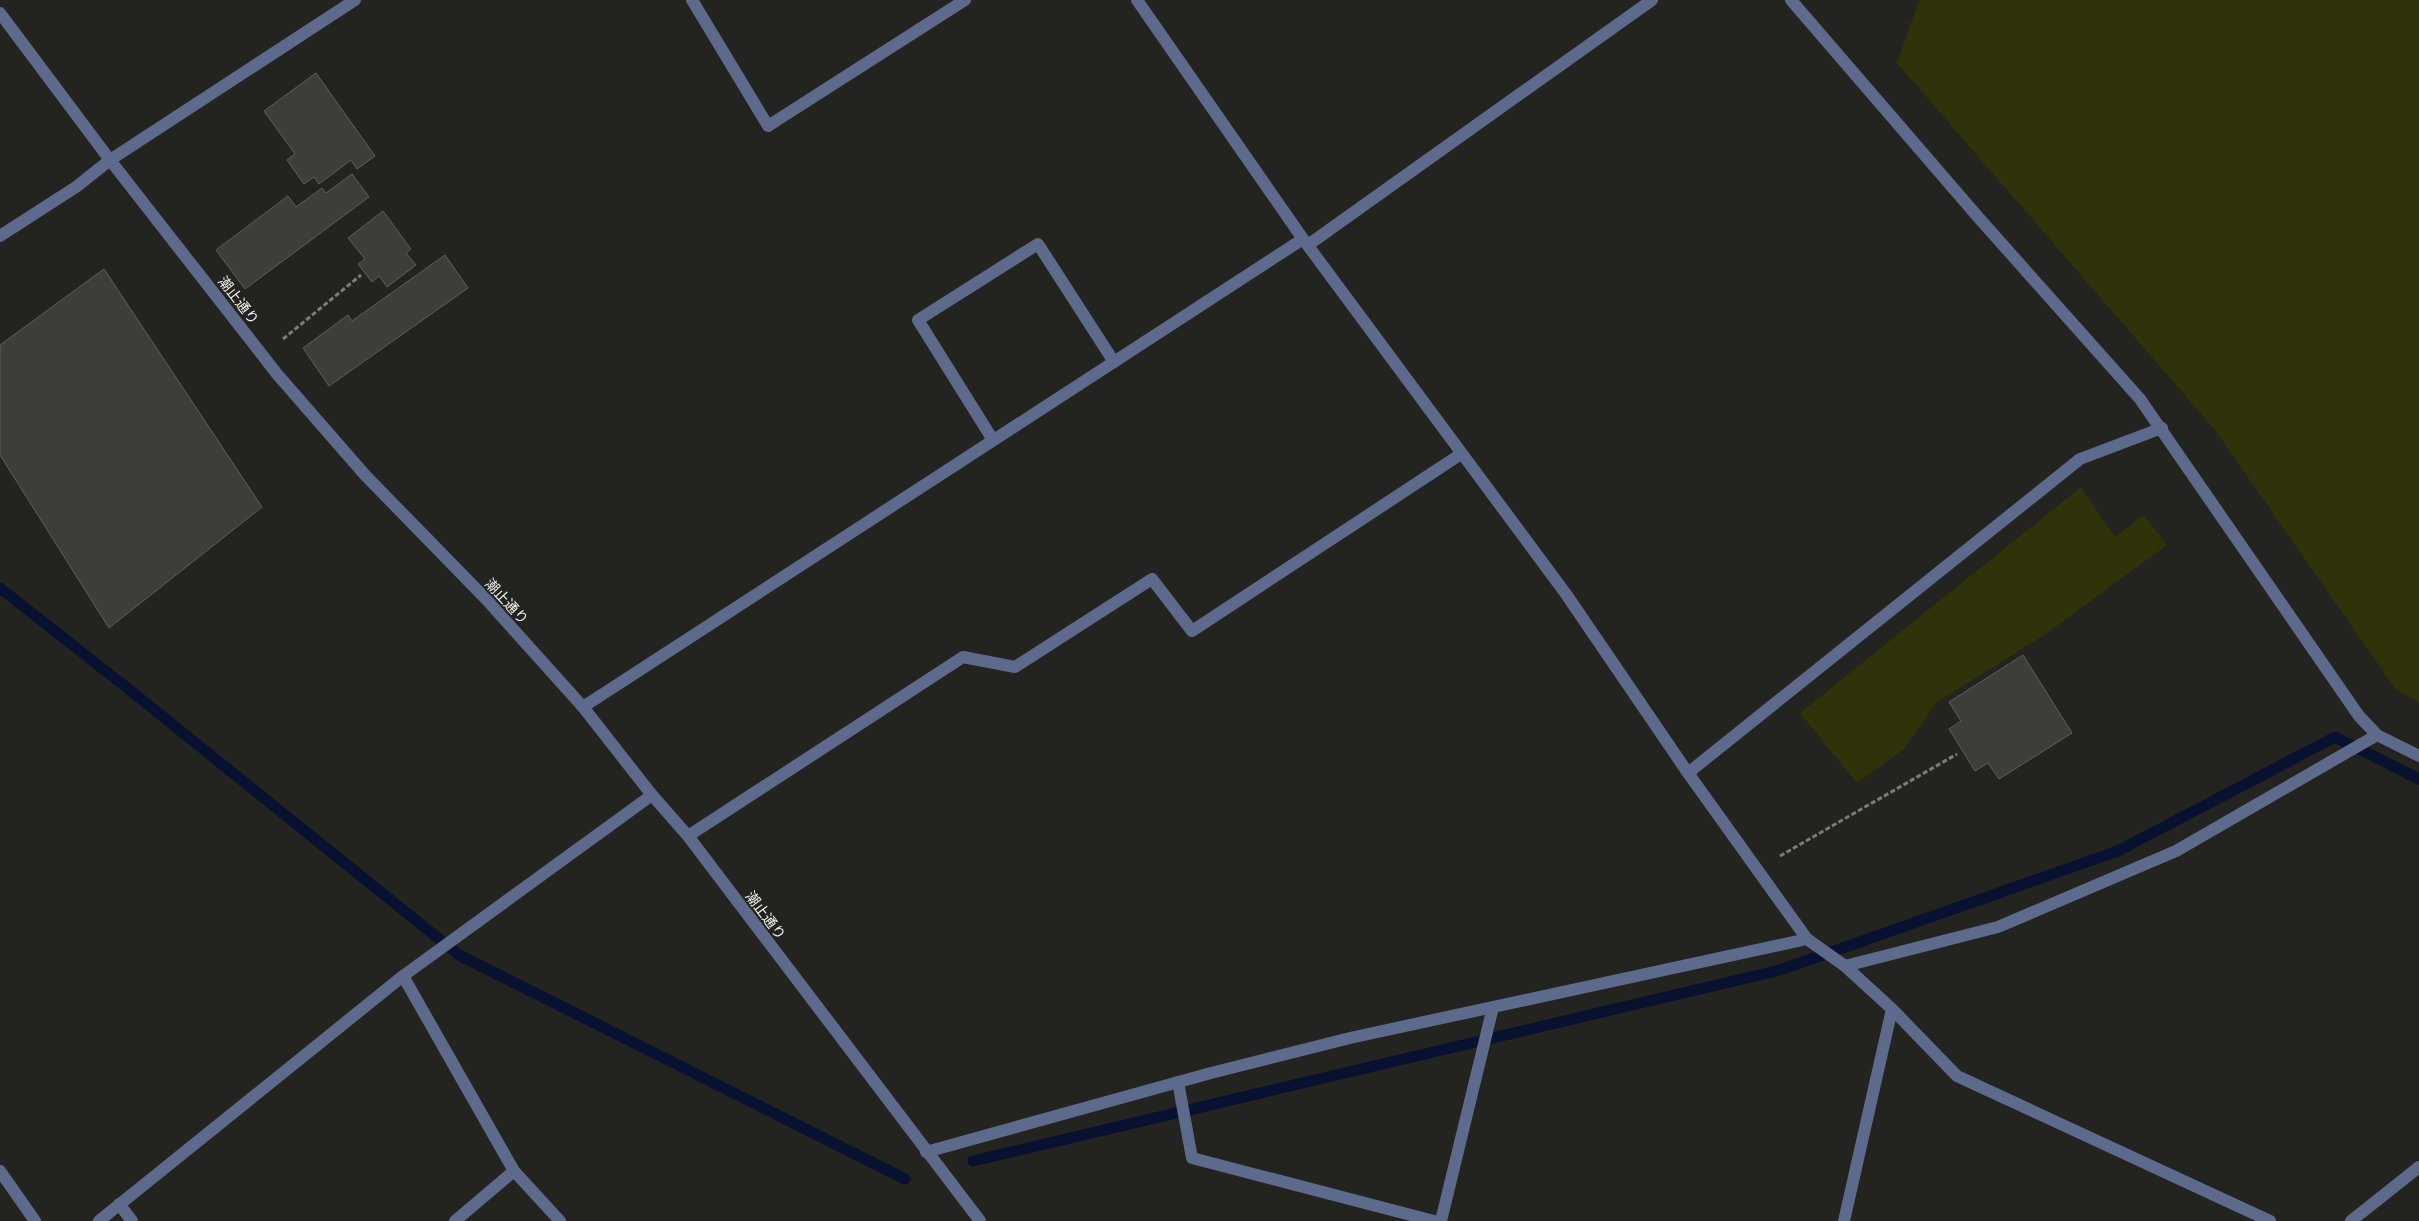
<svg xmlns="http://www.w3.org/2000/svg" width="2419" height="1221" font-family="'Playfair Display','Noto Sans JP',serif">
<style>
.green{fill:#30320a}
.lines{fill:none;stroke-linecap:round;stroke-linejoin:round}
.stream{stroke:#091131;stroke-width:11}
.building{fill:#3d3e3a;stroke:#5e5e5a}
.path{stroke:#7b7b79;stroke-width:3;stroke-dasharray:5 2.5;stroke-linecap:butt}
.minor{stroke:#5d6a8c;stroke-width:12}
.labels{text-anchor:middle;dominant-baseline:central;stroke-width:4;stroke-linejoin:round;paint-order:stroke}
.street-label{font-size:14px;fill:#f4f4f2;stroke:#232320}
</style>
<rect width="100%" height="100%" fill="#232320"/>
<g class="green">
<polygon points="1919,0 2419,0 2419,702 2396,690 2215,430 1897,63"/>
<polygon points="2081,487 2115,537 2144,515 2167,545 2043,636 1937,702 1904,749 1857,783 1800,713"/>
</g>
<g class="lines">
<g class="stream">
<polyline points="0,588 126,687 459,955 905,1179"/>
<polyline points="973,1161 1780,970 2118,851 2335,737 2419,779"/>
</g>
</g>
<g class="building">
<polygon points="316,73 375,156 357,169 351,160 319,184 314,177 304,184 287,160 295,154 264,111"/>
<polygon points="352,174 369,197 245,289 216,250 288,196 296,207 322,188 326,193"/>
<polygon points="383,211 411,249 406,253 416,265 387,287 379,276 372,282 358,264 365,259 348,238"/>
<polygon points="445,255 468,288 329,386 303,348 348,315 352,321"/>
<polygon points="104,269 262,507 109,628 0,455 0,345"/>
<polygon points="2023,655 2072,733 1999,779 1988,763 1975,771 1949,729 1961,721 1949,702"/>
</g>
<g class="lines">
<g class="path">
<polyline points="283,339 361,275"/>
<polyline points="1780,856 1957,754"/>
</g>
<g class="minor">
<polyline points="692,0 768,126 965,0"/>
<polyline points="1137,0 1303,239 1566,594 1688,773 1807,939 1845,966 1892,1009 1957,1076 2270,1221"/>
<polyline points="1791,0 1978,217 2140,399 2359,716 2377,735 2419,756"/>
<polyline points="0,13 110,160 277,374 365,475 486,599 583,707 652,795 688,836 980,1221"/>
<polyline points="0,236 76,187 110,160 355,0"/>
<polyline points="1308,245 1652,0"/>
<polyline points="993,440 918,320 1038,244 1114,362"/>
<polyline points="583,707 1303,239"/>
<polyline points="1688,773 2080,459 2162,428"/>
<polyline points="688,836 963,657 1015,667 1152,579 1192,631 1461,454"/>
<polyline points="1845,966 1998,927 2176,851 2377,735"/>
<polyline points="403,976 514,1171 560,1221"/>
<polyline points="1178,1082 1192,1158 1434,1221"/>
<polyline points="926,1152 1211,1073 1350,1038 1807,939"/>
<polyline points="0,1171 35,1221"/>
<polyline points="119,1204 132,1221"/>
<polyline points="99,1221 403,976 652,795"/>
<polyline points="455,1221 514,1171"/>
<polyline points="1441,1221 1493,1007"/>
<polyline points="1844,1221 1892,1009"/>
<polyline points="2351,1221 2419,1167"/>
</g>
</g>
<g class="labels">
<g class="street-label">
<text transform="translate(239 300) rotate(52)">潮止通り</text>
<text transform="translate(507 601) rotate(47)">潮止通り</text>
<text transform="translate(766 915) rotate(53)">潮止通り</text>
</g>
</g>
</svg>
